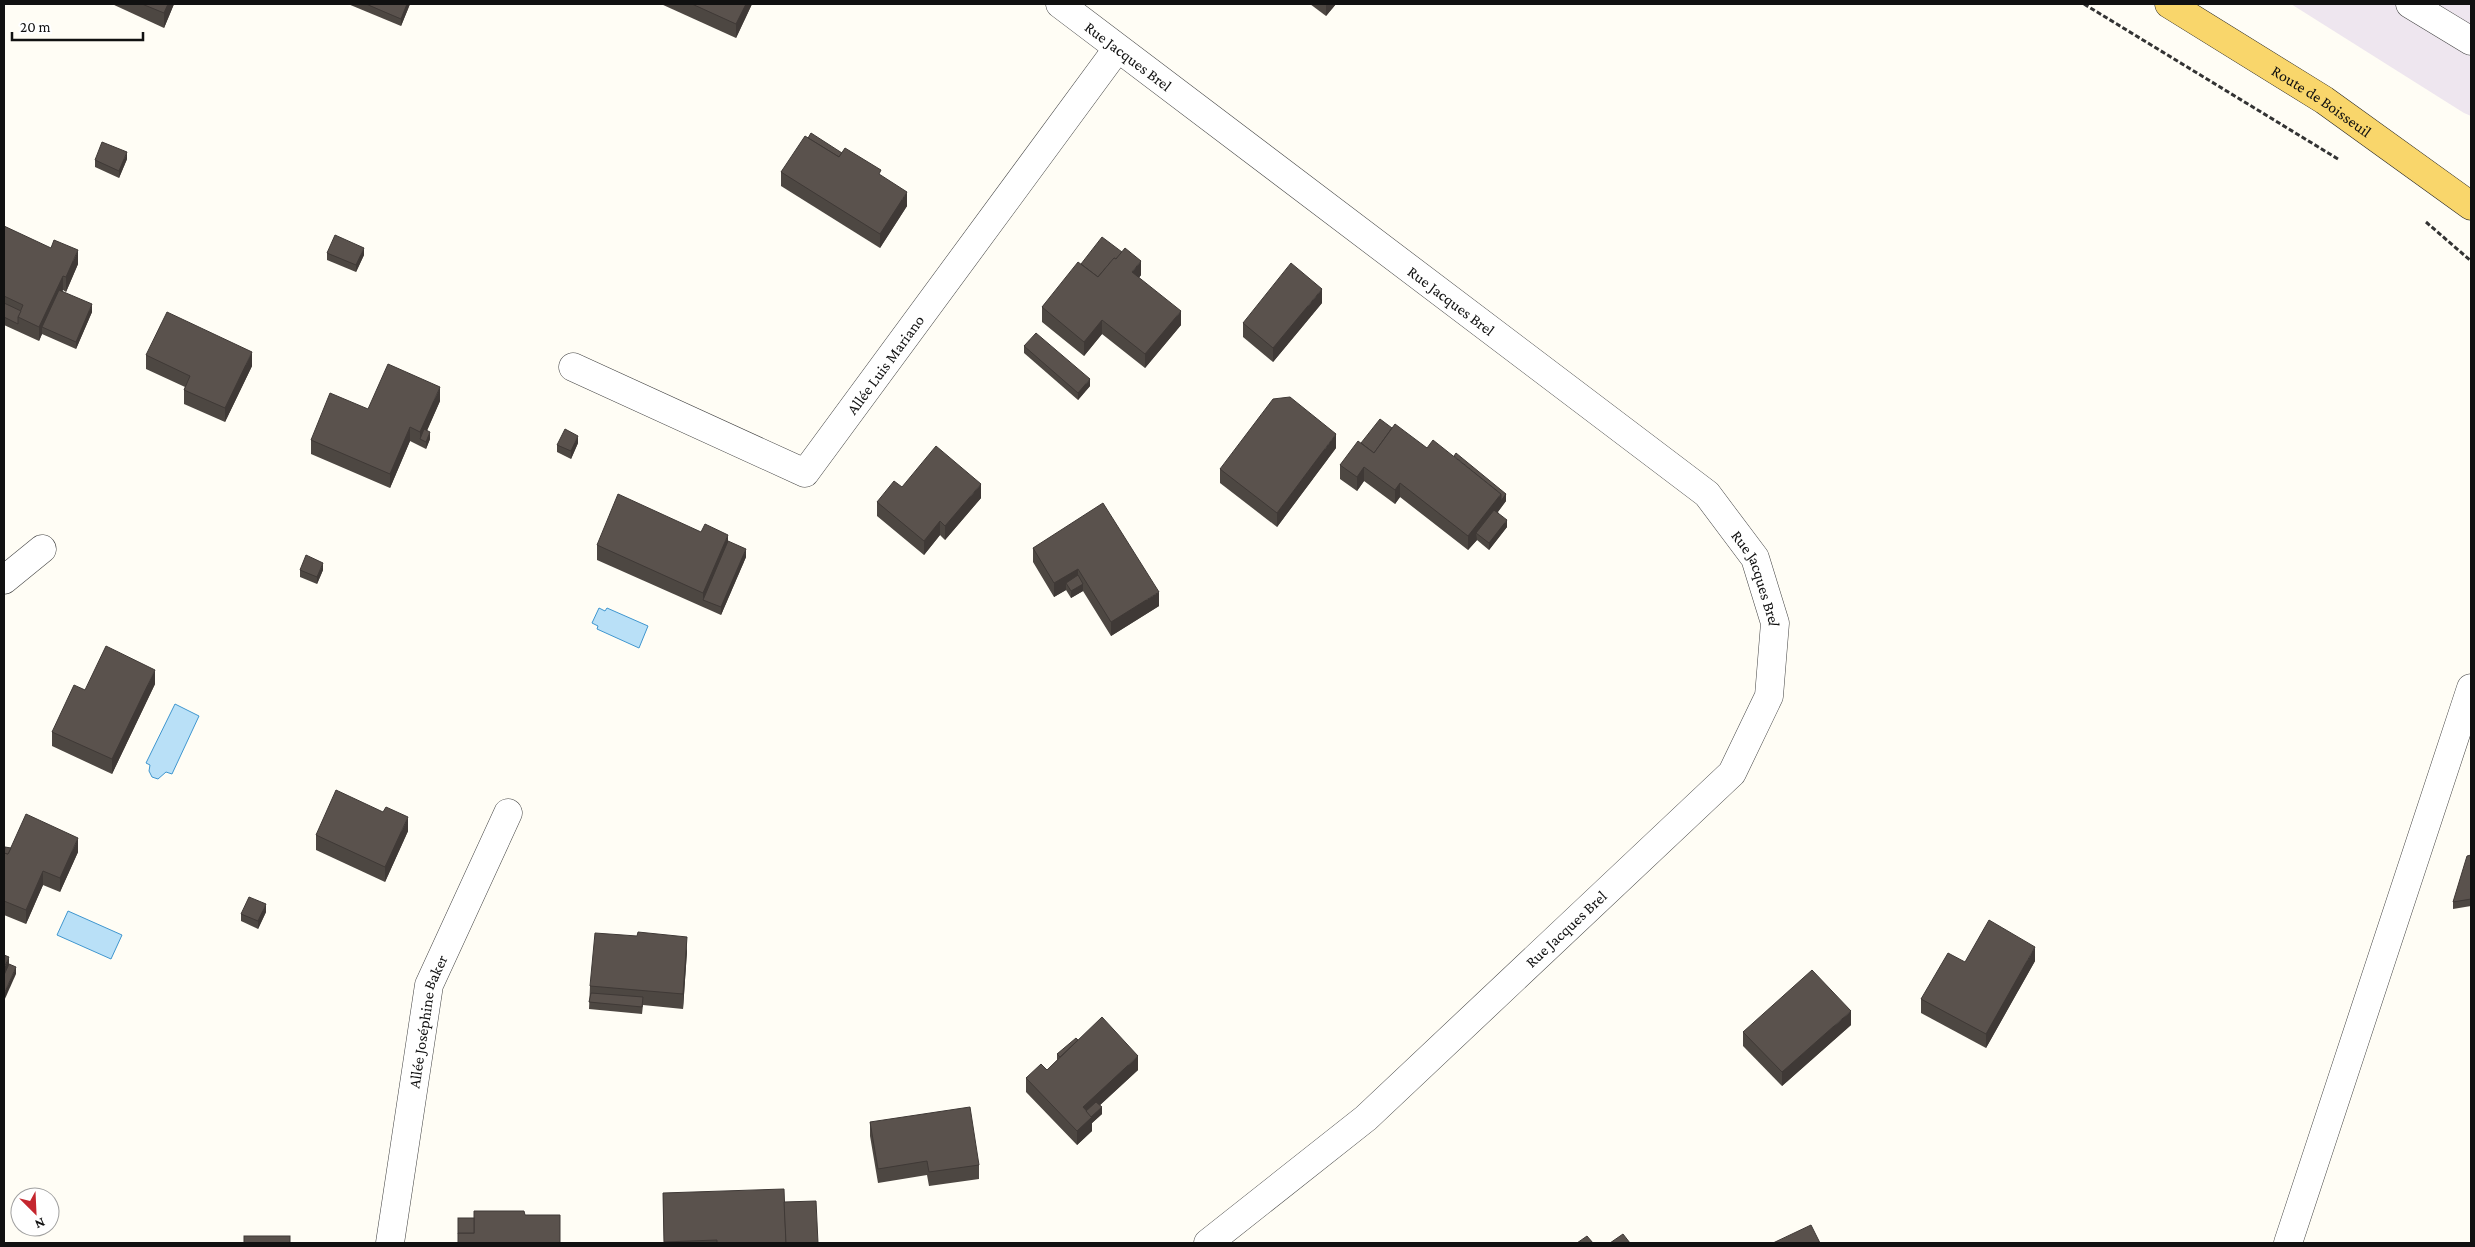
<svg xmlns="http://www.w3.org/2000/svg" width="2475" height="1247" font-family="'Crimson Pro',serif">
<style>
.industrial{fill:#eee6ef}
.water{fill:#b9e0f7;stroke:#3f96cf}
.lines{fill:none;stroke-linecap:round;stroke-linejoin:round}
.minor-casing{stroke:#444;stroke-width:29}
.major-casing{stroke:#222;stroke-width:29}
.path{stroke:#333;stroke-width:3;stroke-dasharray:5 2.5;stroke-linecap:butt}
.minor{stroke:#fff;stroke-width:28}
.major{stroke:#f9d66b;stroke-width:28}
.wall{fill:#4d4742}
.shaded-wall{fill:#3f3936}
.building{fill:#5a524d;stroke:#3f3936}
.labels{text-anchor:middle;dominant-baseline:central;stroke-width:5;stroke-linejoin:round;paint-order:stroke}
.street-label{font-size:16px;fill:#111;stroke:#fff}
</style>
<rect width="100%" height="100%" fill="#fffdf5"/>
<polygon class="industrial" points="2291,4 2471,4 2471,116 2464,113"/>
<g class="water">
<polygon points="599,608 605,611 607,608 648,626 639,648 597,629 598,626 592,623"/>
<polygon points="175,704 199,716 172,774 166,772 158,779 152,777 149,771 150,765 146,763"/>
<polygon points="68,911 122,935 111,959 57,935"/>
</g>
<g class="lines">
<g class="minor-casing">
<g id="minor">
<path id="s1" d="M1060 4 1707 494 1755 558 1775 623 1769 696 1732 773 1366 1118 1208 1243"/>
<polyline points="2410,4 2471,41"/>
<path id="s2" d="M573 367 805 473 1117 49"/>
<polyline points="4,580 42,549"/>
<path id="s3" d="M390 1243 429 985 508 813"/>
<polyline points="2288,1243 2471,688"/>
</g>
</g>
<g class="major-casing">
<g id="major">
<path id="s4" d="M2169 4 2324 100 2471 206"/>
</g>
</g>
<g class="path">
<polyline points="2084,4 2338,159"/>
<polyline points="2426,222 2471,261"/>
</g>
<use href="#minor" class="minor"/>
<use href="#major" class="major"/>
</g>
<g class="wall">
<polygon points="112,4 174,4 164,28"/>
<polygon points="348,4 410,4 401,26"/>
<polygon points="661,4 752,4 736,38"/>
<polygon points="1310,4 1336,4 1326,16"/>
<polygon points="808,138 842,153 881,176 907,206 880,248 781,186 781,172"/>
<polygon points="127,159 119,178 95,167 95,160"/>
<polygon points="4,226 78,264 66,292 63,290 62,291 92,312 76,349 42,334 39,341 4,325"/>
<polygon points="327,253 364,255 356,272 327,260"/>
<polygon points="1081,264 1141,275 1139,278 1181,325 1145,368 1102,334 1084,356 1042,322 1042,307"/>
<polygon points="1322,303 1273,362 1243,337 1243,323"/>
<polygon points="1024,346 1090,386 1078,400 1024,353"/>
<polygon points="146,355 252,366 225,422 184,404 184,390 185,387 146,369"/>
<polygon points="440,401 427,430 430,439 426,449 410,441 390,488 311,454 311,440 368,409"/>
<polygon points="1392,428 1427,448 1506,501 1498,512 1507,527 1489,550 1477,540 1468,550 1400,497 1395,504 1364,481 1357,491 1340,479 1340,465 1361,443"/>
<polygon points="578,443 571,459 557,452 557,445"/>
<polygon points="1336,448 1277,527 1220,483 1220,469"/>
<polygon points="902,487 981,498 945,540 940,535 924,555 877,516 877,502"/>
<polygon points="701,532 728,542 746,557 721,615 597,560 597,545"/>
<polygon points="1033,548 1159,606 1111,636 1083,591 1071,598 1066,590 1054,597 1033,562"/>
<polygon points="300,570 323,570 317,584 300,577"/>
<polygon points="155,684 112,774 52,746 52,732 85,690"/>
<polygon points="408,831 385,882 316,850 316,835"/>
<polygon points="11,848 78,852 60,892 43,885 26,924 4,915 4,851"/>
<polygon points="2471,855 2471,906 2453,909 2453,902"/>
<polygon points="266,912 258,929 241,921 241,914"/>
<polygon points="687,951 683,1009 643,1005 642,1014 589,1009 590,986"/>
<polygon points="2035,961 1986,1048 1921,1013 1921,999 1965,962"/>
<polygon points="1851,1025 1782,1086 1743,1046 1743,1032"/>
<polygon points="1078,1040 1138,1070 1100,1105 1102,1114 1092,1123 1092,1131 1077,1145 1026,1092 1026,1078 1047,1070 1057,1060 1057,1054"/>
<polygon points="870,1122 979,1165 979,1179 929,1186 927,1175 878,1183 870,1136"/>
<polygon points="663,1193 784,1202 818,1243 664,1243"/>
</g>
<g class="shaded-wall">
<polygon points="168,4 174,4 164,28 164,13"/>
<polygon points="407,4 410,4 401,26 401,19"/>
<polygon points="746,4 752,4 736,38 736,24"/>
<polygon points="1326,4 1336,4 1326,16"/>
<polygon points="127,152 127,159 119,178 119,171"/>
<polygon points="907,192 907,206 880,248 880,234"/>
<polygon points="364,248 364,255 356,272 356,265"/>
<polygon points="78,250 78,264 66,292 66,277"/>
<polygon points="1141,261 1141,275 1132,286 1132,272"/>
<polygon points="63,276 63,290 45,328 42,327 42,334 39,341 39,327"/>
<polygon points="1322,289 1322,303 1273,362 1273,348"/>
<polygon points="92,304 92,312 76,349 76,342"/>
<polygon points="1181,311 1181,325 1145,368 1145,354"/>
<polygon points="1102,320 1102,334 1084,356 1084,342"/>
<polygon points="252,352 252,366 225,422 225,408"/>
<polygon points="1090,379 1090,386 1078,400 1078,393"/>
<polygon points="440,387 440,401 423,440 420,439 420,446 420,432"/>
<polygon points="410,427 410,441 390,488 390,474"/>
<polygon points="430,432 430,439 426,449 426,442"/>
<polygon points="1336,434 1336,448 1277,527 1277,513"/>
<polygon points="578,436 578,443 571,459 571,451"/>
<polygon points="1364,467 1364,481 1357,491 1357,477"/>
<polygon points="1400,483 1400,497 1395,504 1395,490"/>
<polygon points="981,484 981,498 945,540 945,526"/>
<polygon points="1501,494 1506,494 1506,501 1480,535 1476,533 1477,540 1468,550 1468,536"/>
<polygon points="1507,520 1507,527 1489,550 1489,543"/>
<polygon points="940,521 940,535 924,555 924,541"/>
<polygon points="728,535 728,549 703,600 703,593"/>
<polygon points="746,549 746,557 721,615 721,607"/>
<polygon points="323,563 323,570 317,584 317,577"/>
<polygon points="1078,569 1078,583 1066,583 1066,590 1054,597 1054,583"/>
<polygon points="1083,584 1083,591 1071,598 1071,591"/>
<polygon points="1159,592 1159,606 1111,636 1111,622"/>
<polygon points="155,670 155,684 112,774 112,759"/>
<polygon points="408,817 408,831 385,882 385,867"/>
<polygon points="78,838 78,852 60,892 60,878"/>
<polygon points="43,871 43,885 26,924 26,910"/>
<polygon points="266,904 266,912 258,929 258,921"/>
<polygon points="687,937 687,951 683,1009 683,994"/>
<polygon points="2035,947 2035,961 1986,1048 1986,1034"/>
<polygon points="9,957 9,971 4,982 4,968"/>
<polygon points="16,967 16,974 4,1001 4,994"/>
<polygon points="1851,1011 1851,1025 1782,1086 1782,1072"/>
<polygon points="1138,1056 1138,1070 1086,1118 1083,1107"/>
<polygon points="1102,1107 1102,1114 1092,1123 1092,1131 1077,1145 1077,1131 1088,1120"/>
</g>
<g class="building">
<polygon points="142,4 168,4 164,13"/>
<polygon points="366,4 407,4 401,19"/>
<polygon points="692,4 746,4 736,24"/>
<polygon points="811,133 842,153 839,157 808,138"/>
<polygon points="805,136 839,157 845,148 881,170 879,174 907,192 880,234 781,172"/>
<polygon points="102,142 127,152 119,171 95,160"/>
<polygon points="4,226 51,248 54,240 78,250 66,277 63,276 39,327 18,317 23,305 4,296"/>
<polygon points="335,235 364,248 356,265 327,253"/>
<polygon points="1102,237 1122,252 1116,259 1114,258 1098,277 1081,264"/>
<polygon points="1125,248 1141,261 1132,272 1181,311 1145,354 1102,320 1084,342 1042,307 1078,262 1098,277 1114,258 1116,259"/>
<polygon points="1291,263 1322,289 1273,348 1243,323"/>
<polygon points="59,290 92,304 76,342 42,327"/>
<polygon points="4,303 21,311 18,317 18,324 4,317"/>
<polygon points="167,312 252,352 225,408 184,390 190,376 146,355"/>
<polygon points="1036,333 1090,379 1078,393 1024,346"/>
<polygon points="388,364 440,387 420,432 410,427 390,474 311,440 330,393 368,409"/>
<polygon points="1290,397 1336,434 1277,513 1220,469 1273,399"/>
<polygon points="1380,419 1392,428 1374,453 1361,443"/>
<polygon points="1395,424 1427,448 1433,440 1501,494 1468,536 1400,483 1395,490 1364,467 1357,477 1340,465 1358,441 1374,453"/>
<polygon points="424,429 430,432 426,442 420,439"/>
<polygon points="565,429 578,436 571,451 557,445"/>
<polygon points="936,446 981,484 945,526 940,521 924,541 877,502 894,481 902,487"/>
<polygon points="1456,453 1506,494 1501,501 1501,494 1454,456"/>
<polygon points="618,494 701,532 705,524 728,535 703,593 597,545"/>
<polygon points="1103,503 1159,592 1111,622 1078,569 1054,583 1033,548"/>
<polygon points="1494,510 1507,520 1489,543 1476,533"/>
<polygon points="728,541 746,549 721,607 703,600"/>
<polygon points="306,555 323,563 317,577 300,570"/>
<polygon points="1078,575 1083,584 1071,591 1066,583"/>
<polygon points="106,646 155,670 112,759 52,732 74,685 85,690"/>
<polygon points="336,790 383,812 386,807 408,817 385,867 316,835"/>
<polygon points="26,814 78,838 60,878 43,871 26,910 4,901 4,853 8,854"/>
<polygon points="5,847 11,848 8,854 4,853"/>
<polygon points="2471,855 2471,899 2453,902 2467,856"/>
<polygon points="249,897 266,904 258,921 241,914"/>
<polygon points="1989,920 2035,947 1986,1034 1921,999 1948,953 1965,962"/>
<polygon points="638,932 687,937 683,994 590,986 595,933 637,936"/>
<polygon points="4,955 9,957 4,968"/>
<polygon points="9,964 16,967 4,994 4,975"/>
<polygon points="1812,970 1851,1011 1782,1072 1743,1032"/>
<polygon points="591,993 643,997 642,1007 589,1002"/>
<polygon points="1102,1017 1138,1056 1083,1107 1092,1117 1077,1131 1026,1078 1041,1064 1047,1070"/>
<polygon points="1076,1038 1078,1040 1060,1057 1057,1054"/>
<polygon points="1096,1102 1102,1107 1091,1117 1086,1111"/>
<polygon points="970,1107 979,1165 929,1172 927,1161 878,1169 870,1122"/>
<polygon points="784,1189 786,1243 717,1243 717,1240 664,1242 663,1193"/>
<polygon points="816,1201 818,1243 786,1243 784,1202"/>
<polygon points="474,1211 524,1211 525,1215 560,1215 560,1243 458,1243 458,1233 474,1233"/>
<rect x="458" y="1218" width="16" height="15"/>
<polygon points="1811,1225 1820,1243 1773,1243"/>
<polygon points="1623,1234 1630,1243 1610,1243"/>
<rect x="244" y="1236" width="46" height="7"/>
<polygon points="1587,1236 1593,1243 1577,1243"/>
</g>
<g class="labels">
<g class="street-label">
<text stroke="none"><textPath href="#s1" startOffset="86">Rue Jacques Brel</textPath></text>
<text stroke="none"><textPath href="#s4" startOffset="181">Route de Boisseuil</textPath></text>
<text stroke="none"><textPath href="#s1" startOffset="491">Rue Jacques Brel</textPath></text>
<text stroke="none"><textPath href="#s2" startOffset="390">Allée Luis Mariano</textPath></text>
<text stroke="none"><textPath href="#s1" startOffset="911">Rue Jacques Brel</textPath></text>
<text transform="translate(1566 929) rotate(-43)">Rue Jacques Brel</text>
<text stroke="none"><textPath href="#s3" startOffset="225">Allée Joséphine Baker</textPath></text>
</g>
</g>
<rect width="2475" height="1247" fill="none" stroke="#111111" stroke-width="10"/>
<g transform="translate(35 1212) rotate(156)"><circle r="24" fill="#ffffff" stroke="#a0a0a0"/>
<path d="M0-4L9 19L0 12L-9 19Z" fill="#c4262e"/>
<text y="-8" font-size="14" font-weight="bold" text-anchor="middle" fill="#111111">N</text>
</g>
<path d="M12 32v8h131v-8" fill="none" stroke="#111111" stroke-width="2.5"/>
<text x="20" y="32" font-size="15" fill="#111111" stroke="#ffffff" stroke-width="4" paint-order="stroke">20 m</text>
</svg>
